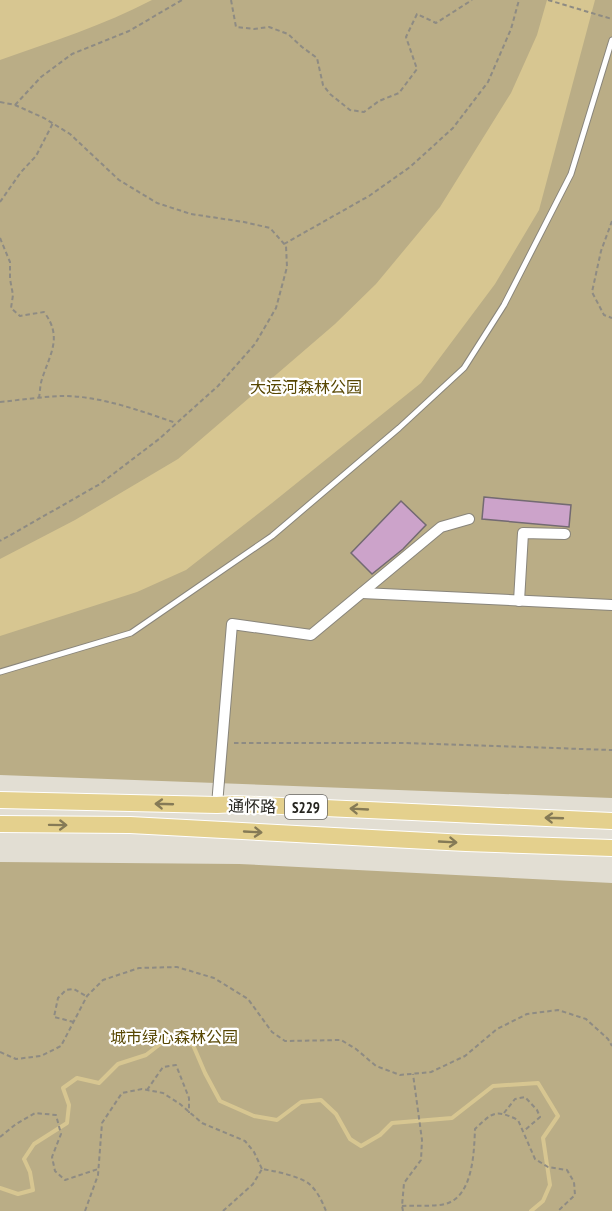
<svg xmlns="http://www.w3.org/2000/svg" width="612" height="1211" font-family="'PT Sans Narrow','Noto Sans SC',sans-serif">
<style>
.green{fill:#baad86}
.water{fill:#d7c691}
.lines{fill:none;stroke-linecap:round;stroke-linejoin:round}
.stream{stroke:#d7c691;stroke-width:4}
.building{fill:#cca3ca;stroke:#736a72;stroke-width:1.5}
.lane-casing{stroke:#89857b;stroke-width:7}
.street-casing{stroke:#89857b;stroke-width:12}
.primary-casing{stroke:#fff;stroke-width:18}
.path{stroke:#8e8b83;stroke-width:2;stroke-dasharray:4.5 3;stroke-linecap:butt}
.lane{stroke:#fff;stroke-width:5}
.street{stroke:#fff;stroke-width:10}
.primary{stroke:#e4d08d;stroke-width:16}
.oneway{stroke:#857a56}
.labels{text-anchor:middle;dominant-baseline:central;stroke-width:4.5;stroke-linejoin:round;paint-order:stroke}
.shield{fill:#fff;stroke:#676663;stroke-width:1.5}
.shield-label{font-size:15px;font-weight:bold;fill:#262520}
.park-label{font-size:16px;fill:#584703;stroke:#fff}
.street-label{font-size:16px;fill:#262520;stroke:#fff}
</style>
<rect width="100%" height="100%" fill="#e2ded3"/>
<g class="green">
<polygon points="0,0 612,0 612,798 0,775"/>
<polygon points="0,862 239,864 612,883 612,1211 0,1211"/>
</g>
<g class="water">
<path d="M0 0H152C104 25 51 42 0 60Z"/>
<polygon points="547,0 595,0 539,210 495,284 421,383 272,503 186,570 137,592 0,636 0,559 75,520 178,459 335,324 376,284 440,207 511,93 537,35"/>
</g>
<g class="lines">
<polyline class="stream" points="0,1188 18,1194 33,1190 30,1172 24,1159 34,1144 67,1123 69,1105 63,1088 77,1078 99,1083 118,1064 146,1055 168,1038 193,1045 205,1073 220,1101 254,1116 277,1120 301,1102 321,1100 336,1114 350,1139 361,1146 380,1135 392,1123 452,1118 493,1086 538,1083 558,1116 543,1138 550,1185 543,1201 531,1211"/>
</g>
<g class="building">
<polygon points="484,497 571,505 569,527 482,519"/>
<polygon points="401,501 426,525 403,549 372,574 351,553"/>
</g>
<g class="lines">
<g class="lane-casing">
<polyline id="lane" points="0,672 131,633 272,536 399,428 464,368 504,305 571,174 612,40"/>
</g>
<g class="street-casing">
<g id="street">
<polyline points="362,593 612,605"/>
<polyline points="519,601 523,533 565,534"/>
<polyline points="217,805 232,624 311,635 441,527 469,519"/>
</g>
</g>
<g class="primary-casing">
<g id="primary">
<polyline points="0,800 217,805 236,804 612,821"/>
<polyline points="0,824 130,825 466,843 612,848"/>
</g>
</g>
<g class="path">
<polyline points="231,0 236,27 254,29 269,27 288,34 302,47 317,58 323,85 330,94 350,110 364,112 379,101 399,93 417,69 406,37 417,14 436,23 472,0"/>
<polyline points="548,0 612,19"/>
<polyline points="0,102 15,105 44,118 70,134 119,180 157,203 191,214 244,222 270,228 286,246 287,267 276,308 255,344 218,386 159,439 100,484 0,541"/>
<polyline points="15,105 41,77 72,54 129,31 182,0"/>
<polyline points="0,202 21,172 36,156 53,123"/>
<polyline points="612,221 601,251 592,292 604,315 612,318"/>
<path d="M0 238 10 262V279L13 295 11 308 20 316 44 312C63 337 50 354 42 379 40 385 40 392 39 398"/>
<polyline points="284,244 369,196 410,167 453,128 488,82 511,29 519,0"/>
<path d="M0 402C20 400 40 397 60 396 98 395 141 411 176 423"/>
<polyline points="234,743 405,743 612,750"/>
<polyline points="74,1022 54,1017 58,998 66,990 74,989 86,996"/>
<polyline points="0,1052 16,1059 41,1056 61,1046 87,996 103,980 139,968 177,967 214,978 248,999 272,1032 285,1041 341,1040 356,1049 376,1066 400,1075 431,1072 465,1056 497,1029 527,1014 558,1010 586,1019 608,1039 612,1046"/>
<polyline points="147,1090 163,1067 176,1065 189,1098 189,1113"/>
<polyline points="504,1113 515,1099 525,1097 537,1110 540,1117 524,1131"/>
<polyline points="0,1137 16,1124 35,1113 56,1115 61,1134 52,1157 55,1171 65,1180 98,1169"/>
<path d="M402 1206C415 1205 433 1207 445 1204 473 1197 474 1153 475 1129 493 1112 495 1109 518 1120L535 1159 548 1167 567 1170 574 1182 575 1195 558 1211"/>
<polyline points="85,1211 98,1175 102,1123 122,1093 142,1089 163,1093 180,1104 202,1123 245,1141 254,1152 262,1169"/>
<path d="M223 1211 253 1184 262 1169C275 1171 298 1176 308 1183 317 1190 322 1201 326 1211"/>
<polyline points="403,1211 402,1206 404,1183 421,1160 422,1140 413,1074"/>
</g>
<use href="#lane" class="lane"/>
<use href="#street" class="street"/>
<use href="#primary" class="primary"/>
</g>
<defs><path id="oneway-shaft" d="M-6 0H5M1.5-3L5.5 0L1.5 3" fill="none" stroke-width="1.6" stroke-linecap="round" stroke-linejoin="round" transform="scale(1.5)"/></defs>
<g class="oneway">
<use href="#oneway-shaft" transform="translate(164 804) rotate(-178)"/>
<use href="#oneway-shaft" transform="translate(359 809) rotate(-177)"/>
<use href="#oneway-shaft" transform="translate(554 818) rotate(-178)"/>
<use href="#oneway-shaft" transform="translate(58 825) rotate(1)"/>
<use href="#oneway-shaft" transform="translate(253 832) rotate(3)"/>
<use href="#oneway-shaft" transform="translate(448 842) rotate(3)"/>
</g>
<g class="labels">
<rect class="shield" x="285" y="795" width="42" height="24" rx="4.5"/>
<g class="shield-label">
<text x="306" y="807">S229</text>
</g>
<g class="park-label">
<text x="306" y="387">大运河森林公园</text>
<text x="174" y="1037">城市绿心森林公园</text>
</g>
<g class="street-label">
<text transform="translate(252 806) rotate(1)">通怀路</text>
</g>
</g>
</svg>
